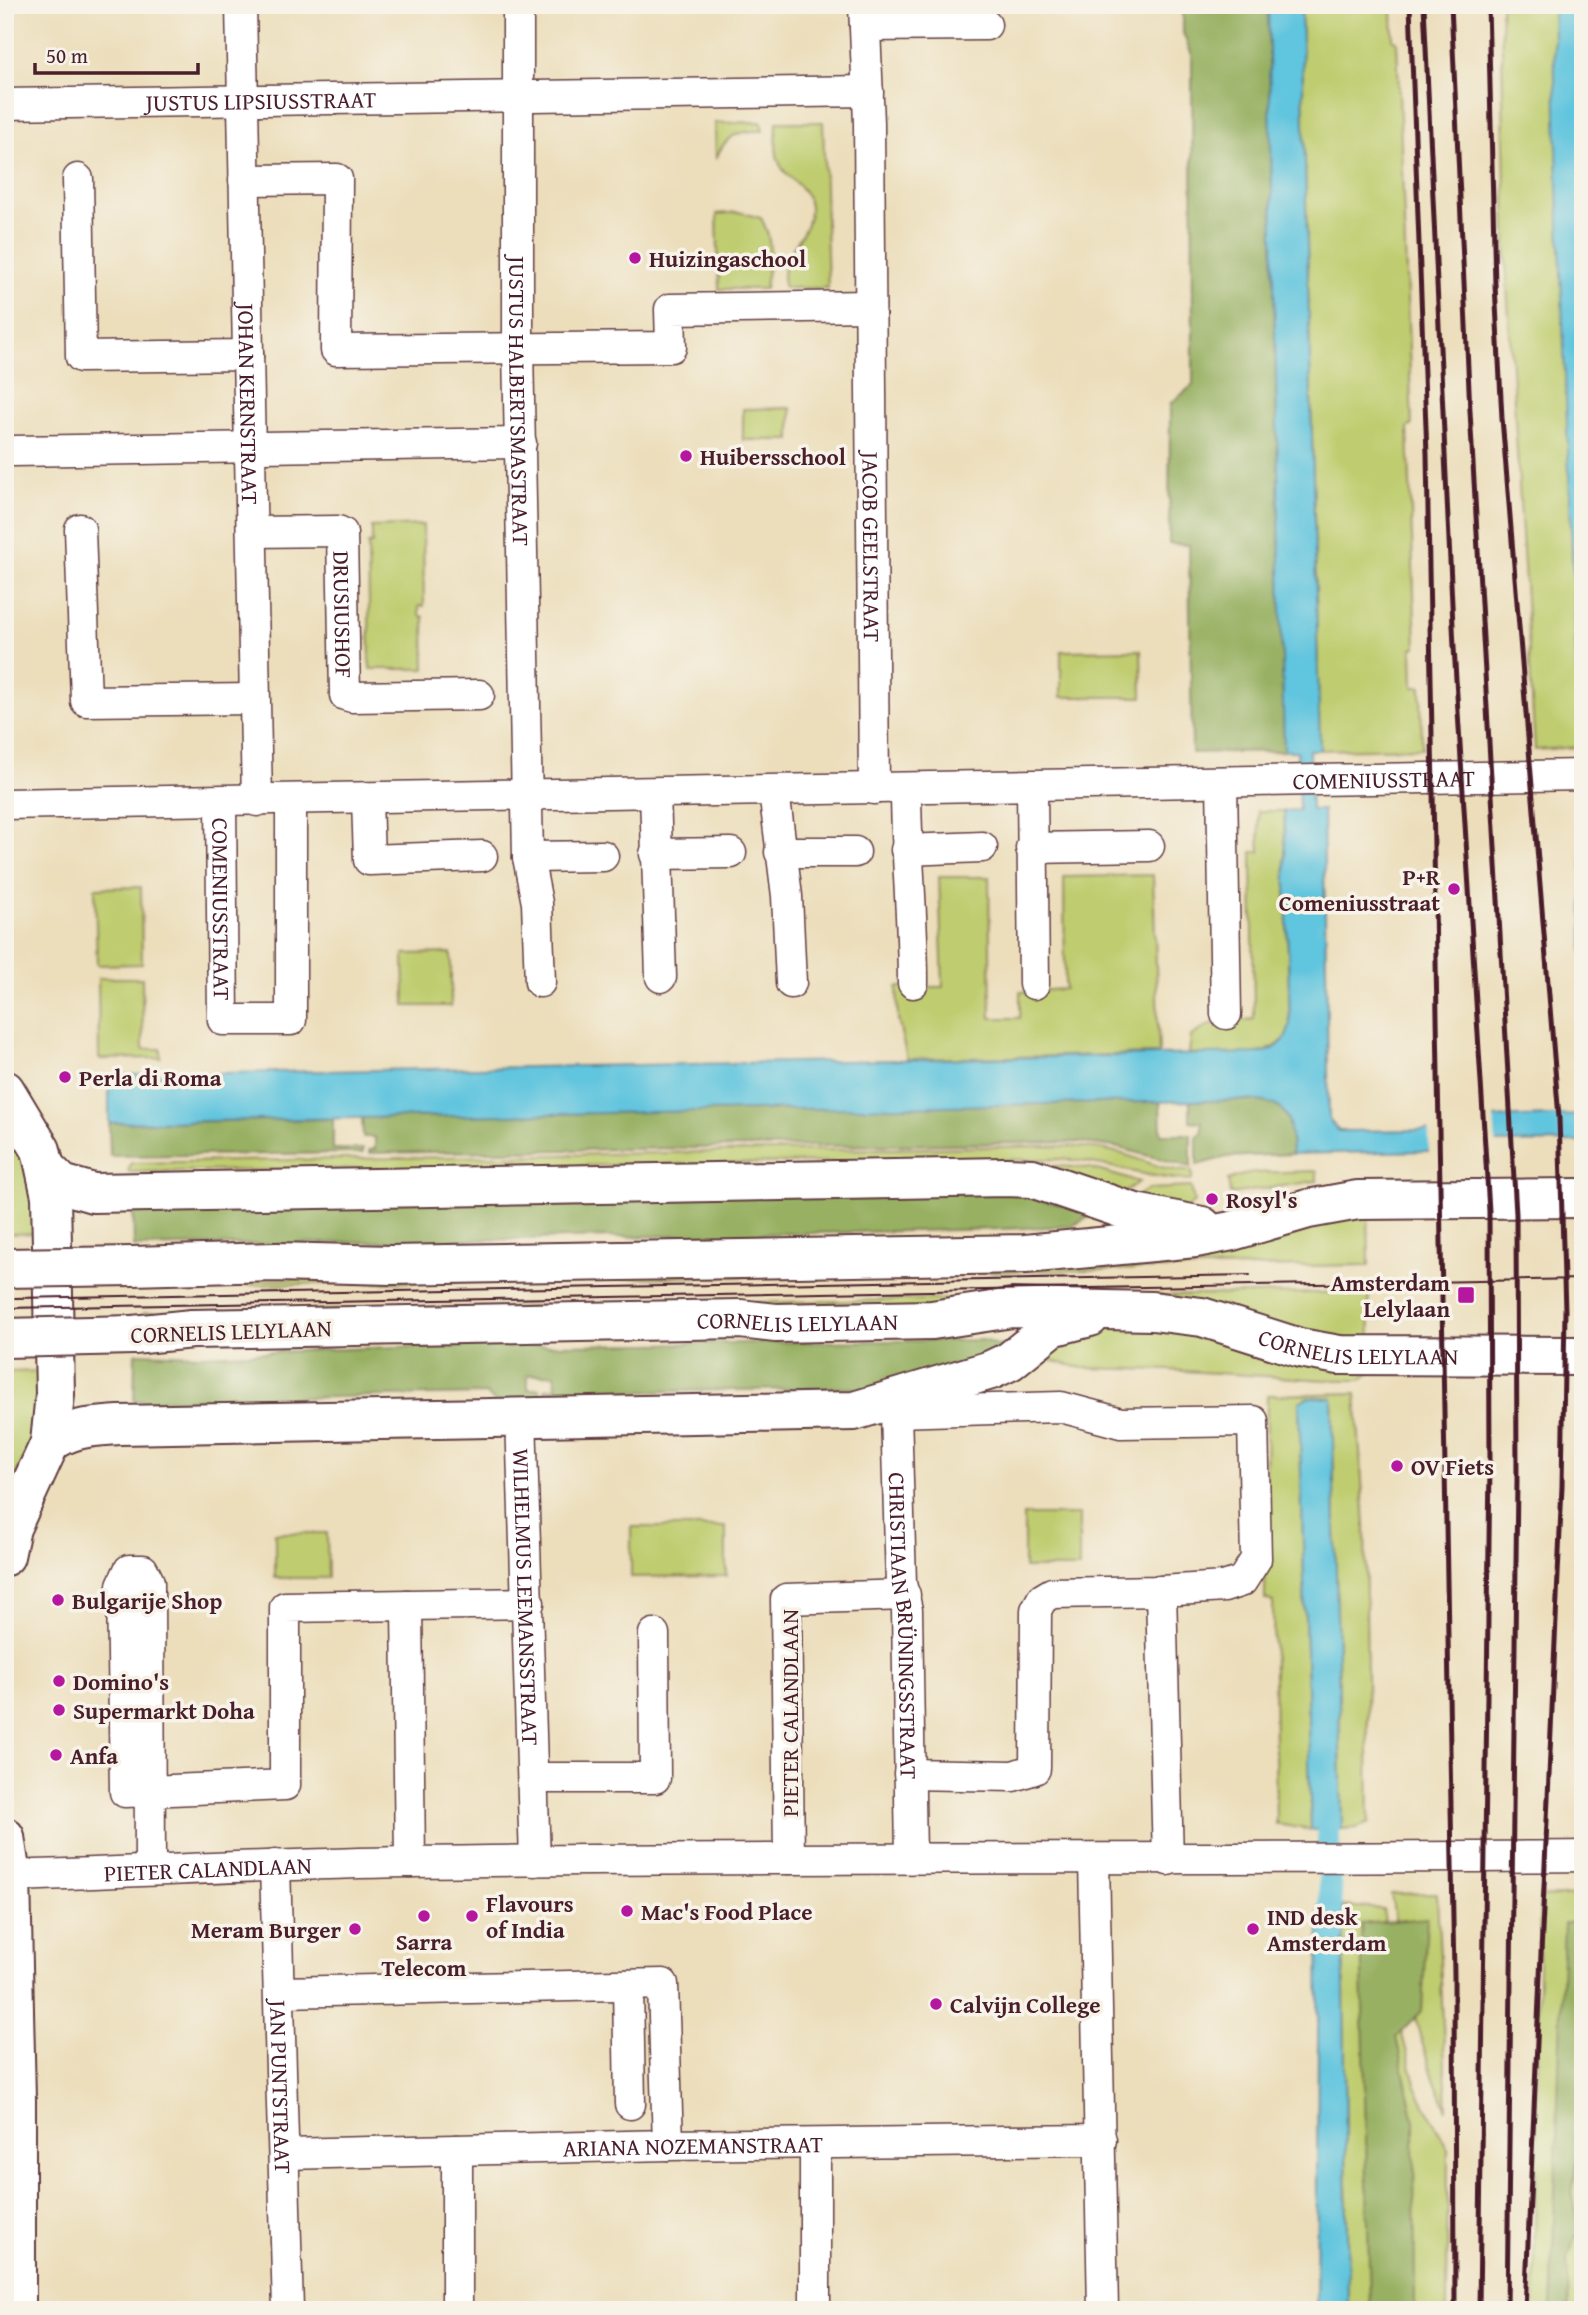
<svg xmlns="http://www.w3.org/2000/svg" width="1588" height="2315" font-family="'Gentium Book Plus',serif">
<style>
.green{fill:#bfcd6f;stroke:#84764d;stroke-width:2}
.forest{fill:#97b062;stroke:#706846;stroke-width:2}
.water{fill:#60c5de;stroke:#557284;stroke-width:2}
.pier{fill:#ecdebb}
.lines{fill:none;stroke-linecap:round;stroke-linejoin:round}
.canal{stroke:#60c5de;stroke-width:23}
.minor-casing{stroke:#623c41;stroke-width:33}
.major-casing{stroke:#623c41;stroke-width:42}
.minor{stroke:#fff;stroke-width:30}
.major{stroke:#fff;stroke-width:38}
.tram{stroke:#4a1f2b;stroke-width:2}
.rail{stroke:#4a1f2b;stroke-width:5}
.major-bridge-casing{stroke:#623c41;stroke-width:42;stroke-linecap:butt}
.major-bridge{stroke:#fff;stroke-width:38}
.poi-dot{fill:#b5179e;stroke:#f7f3e8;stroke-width:2.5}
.labels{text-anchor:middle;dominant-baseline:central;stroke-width:7;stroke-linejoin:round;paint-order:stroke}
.street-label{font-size:23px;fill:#4a1f2b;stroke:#f7f3e8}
.poi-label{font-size:23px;font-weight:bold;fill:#4a1f2b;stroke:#f7f3e8;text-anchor:start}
</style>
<rect width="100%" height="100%" fill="#f7f3e8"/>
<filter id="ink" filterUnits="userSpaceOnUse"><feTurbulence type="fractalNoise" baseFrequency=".0143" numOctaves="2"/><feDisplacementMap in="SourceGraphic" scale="14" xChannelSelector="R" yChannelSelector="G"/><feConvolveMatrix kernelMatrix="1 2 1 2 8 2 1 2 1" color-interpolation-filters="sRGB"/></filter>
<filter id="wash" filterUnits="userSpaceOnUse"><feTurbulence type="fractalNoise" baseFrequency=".00686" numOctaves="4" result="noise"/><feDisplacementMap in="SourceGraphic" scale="28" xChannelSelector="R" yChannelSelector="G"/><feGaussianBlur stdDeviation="1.57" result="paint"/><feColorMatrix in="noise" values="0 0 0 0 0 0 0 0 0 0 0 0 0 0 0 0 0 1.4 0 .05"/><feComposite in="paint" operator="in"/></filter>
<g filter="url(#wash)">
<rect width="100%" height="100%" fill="#ecdebb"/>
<g class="green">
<polygon points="1301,5 1395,5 1392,9 1393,40 1397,41 1412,426 1408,427 1416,647 1412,648 1413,687 1421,687 1422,748 1320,750"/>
<polygon points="1501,5 1583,5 1583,746 1580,747 1535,750 1507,285"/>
<path d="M761 122 763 131C739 130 725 135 716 159L715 123Z"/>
<path d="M777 122H823L828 288H785C774 257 811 237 810 208 809 185 783 179 778 159 774 146 777 135 777 122Z"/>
<path d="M739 212 761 218C776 246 768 260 765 289H719L717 214Z"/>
<polygon points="791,408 791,440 743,440 743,409"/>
<polygon points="423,525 424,606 419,606 419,615 424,617 425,669 370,669 368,544 372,544 372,527"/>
<polygon points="1141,650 1142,697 1061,697 1061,651"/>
<path d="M1258 811H1284L1290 1028C1278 1065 1220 1053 1189 1054L1191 1036 1211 1024 1254 1019 1252 852H1260Z"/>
<polygon points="1153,875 1159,1054 907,1059 898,1019 897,987 943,987 939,877 989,877 991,1018 1020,1018 1020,992 1065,989 1064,877"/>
<polygon points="141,887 142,964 97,965 95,888"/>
<polygon points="451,953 451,1006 405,1006 404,954"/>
<polygon points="98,978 142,978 143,1049 161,1049 161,1058 99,1059"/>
<polygon points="5,1122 20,1136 42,1233 5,1234"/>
<path d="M1044 1146C1067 1146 1089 1146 1111 1151 1139 1157 1163 1172 1192 1171V1180C1143 1179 1109 1162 1062 1159L128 1172 131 1163Z"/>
<polygon points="1045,1165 1090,1168 1139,1182 1120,1196"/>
<polygon points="1317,1171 1317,1181 1230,1194 1228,1180 1249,1173"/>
<polygon points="1191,1187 1194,1202 1186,1211 1130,1200 1149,1189"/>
<polygon points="1368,1213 1369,1265 143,1287 143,1282 987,1267"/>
<polygon points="1369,1292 1370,1343 1281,1330 144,1317 144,1313"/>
<polygon points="1103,1327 1170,1327 1370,1372 1361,1380 1325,1380 1168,1370 1082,1368 1048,1360 1034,1352"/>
<polygon points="44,1371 41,1427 13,1480 5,1485 5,1372"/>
<polygon points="1356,1393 1365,1525 1369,1823 1357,1828 1342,1829 1332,1398 1299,1402 1311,1830 1276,1824 1273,1602 1265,1599 1267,1395"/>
<rect x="1024" y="1515" width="55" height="53"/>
<polygon points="631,1527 726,1527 726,1576 631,1577"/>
<polygon points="275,1533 327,1533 328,1578 275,1578"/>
<path d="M1437 1893 1447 2110C1415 2037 1403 1972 1391 1894Z"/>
<polygon points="1583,1895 1583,2310 1534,2310 1540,1897"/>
<polygon points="1343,1906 1383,1909 1400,2027 1416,2087 1448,2149 1447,2310 1348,2310"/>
</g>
<g class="forest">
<polygon points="1166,5 1268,5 1284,751 1192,753 1189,545 1169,544 1170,404 1193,385 1192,55 1183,33 1183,11 1166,10"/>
<path d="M1247 1100C1290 1103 1290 1114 1292 1154L1227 1157 1197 1165V1135L1202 1134V1122L1190 1121V1101Z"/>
<polygon points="1160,1101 1161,1134 1191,1134 1191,1167 1115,1147 1078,1142 369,1153 369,1150 375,1149 375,1137 363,1137 362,1118"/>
<polygon points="333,1119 333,1149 363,1149 363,1153 110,1156 109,1123"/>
<polygon points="984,1187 1097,1213 1071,1226 1003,1229 134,1247 133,1206"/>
<polygon points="983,1340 1011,1350 859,1394 852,1388 562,1393 552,1403 545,1404 545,1389 556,1388 555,1374 528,1375 528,1389 540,1389 540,1404 495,1402 486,1394 134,1401 135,1354 138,1353 202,1355 394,1347"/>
<polygon points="1427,1918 1422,2011 1396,2037 1414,2121 1415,2310 1370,2310 1361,1924"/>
<polygon points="1583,1920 1583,2039 1578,2157 1572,2192 1579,2230 1567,2259 1569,2310 1551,2310 1564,1924"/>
</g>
<g class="water">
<path d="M1268 5H1301L1320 750H1309L1311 810H1323L1329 1120 1339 1131 1429 1130 1487 1118 1583 1115V1142L1487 1143 1428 1151 1292 1154C1290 1114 1290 1103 1247 1100L109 1123V1083L117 1075 1262 1053C1278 1049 1287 1041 1290 1024L1284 811 1299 810 1297 751H1284Z"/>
<polygon points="1553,5 1583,5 1583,957 1582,805 1559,223"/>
<polygon points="1308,1397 1332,1398 1342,1829 1311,1830 1299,1402"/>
<polygon points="1343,1906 1348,2310 1316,2310 1319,1907"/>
</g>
<polygon class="pier" points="1494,1115 1496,1147 1429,1155 1429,1126"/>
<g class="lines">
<polyline class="canal" points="1327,1799 1332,1936"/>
</g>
</g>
<g filter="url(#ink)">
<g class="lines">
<g class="minor-casing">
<g id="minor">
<path id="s1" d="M241 5 257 801"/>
<path id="s2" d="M518 5V348L528 857 537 903 540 982"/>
<path id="s3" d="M864 5 869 123 874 789"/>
<polyline points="865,26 986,25"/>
<path id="s4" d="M5 104 868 91"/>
<polyline points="78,179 81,357 248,355"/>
<polyline points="244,180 337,179 336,350 671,347 670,309 870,306"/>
<polyline points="13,451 521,443"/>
<polyline points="80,529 86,701 254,699"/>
<path id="s5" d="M252 532 338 531 342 533 345 695 352 697 479 695"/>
<polyline points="1222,782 1226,1014"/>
<polyline points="1032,786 1034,984"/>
<path d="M906 788C906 854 913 918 913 983"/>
<polyline points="774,791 787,896 791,983"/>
<polyline points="655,793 661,977"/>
<polyline points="367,799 369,860 482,856"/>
<path id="s6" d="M221 802 223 1020H291V801"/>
<path id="s7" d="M5 804 1583 775"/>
<polyline points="1031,848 1149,846"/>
<polyline points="906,850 982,847"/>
<polyline points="780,852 855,852"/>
<polyline points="655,854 731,853"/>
<polyline points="528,857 603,856"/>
<path id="s8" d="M886 1401 896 1412 901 1583 907 1610 911 1857"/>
<polyline points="896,1412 1061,1407 1121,1423 1253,1421 1256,1559 1242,1581 1224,1587 1161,1591 1052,1593 1042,1599 1036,1610 1035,1769 1013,1776 909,1774"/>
<path id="s9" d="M521 1417 535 1861"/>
<polyline points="1161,1591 1168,1860"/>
<polyline points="407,1605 410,1862"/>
<polyline points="534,1778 655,1778 654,1634"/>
<polyline points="789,1859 786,1599 905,1595"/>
<polyline points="1094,1859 1103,2310"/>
<path id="s10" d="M275 1865 288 2310"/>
<polyline points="150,1870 149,1582 143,1570 129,1570 122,1585 125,1792 285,1785 285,1607 529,1603"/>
<path id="s11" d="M5 1876C140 1872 275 1864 409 1862 801 1856 1192 1860 1583 1856"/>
<polyline points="628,1985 630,2104"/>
<polyline points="280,1992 663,1984 668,2145"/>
<polyline points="815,2145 815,2310"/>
<polyline points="457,2150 457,2310"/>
<path id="s12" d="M285 2154 668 2145 1101 2140"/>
</g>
</g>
<g class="major-casing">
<g id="major">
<polyline points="5,1090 41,1150 51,1196 55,1394 50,1443 11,1528 5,1556"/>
<polyline points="46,1168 62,1184 93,1193 1006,1177 1032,1178 1135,1213 1202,1226"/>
<polyline points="132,1266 276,1262 391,1265 1025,1254 1195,1238 1232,1231 1308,1209 1358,1200 1583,1198"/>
<path id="s13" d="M133 1335 192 1329 740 1319 776 1323 932 1320 1012 1308 1152 1311 1202 1317 1300 1348 1339 1355 1583 1356"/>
<path d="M50 1443C71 1427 93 1427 119 1425L854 1411 991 1370 1010 1361 1052 1327 1090 1317"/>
<polyline points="5,1837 11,1876 16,2100 16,2310"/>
</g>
</g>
<use href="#minor" class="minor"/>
<use href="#major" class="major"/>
<g class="tram">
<polyline points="15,1298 1250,1275"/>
<polyline points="5,1308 1583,1279"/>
</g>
<g class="rail">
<polyline points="1410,5 1427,454 1454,1975 1455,2310"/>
<polyline points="1424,5 1454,647 1489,1211 1490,1464 1479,2310"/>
<polyline points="1451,5 1470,411 1516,1214 1517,1480 1507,2310"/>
<polyline points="1488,5 1495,285 1502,418 1559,1118 1565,1311 1562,1486 1525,2310"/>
</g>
<g class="major-bridge-casing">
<g id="major-bridge">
<polyline points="5,1268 132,1266"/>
<polyline points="5,1338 133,1335"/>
</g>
</g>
<use href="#major-bridge" class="major-bridge"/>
</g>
</g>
<g class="poi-dot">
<circle cx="635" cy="258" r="7"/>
<circle cx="686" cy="456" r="7"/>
<circle cx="1454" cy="889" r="7"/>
<circle cx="65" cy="1077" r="7"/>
<circle cx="1212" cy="1199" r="7"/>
<rect x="1457" y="1286" width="18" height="18" rx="3.5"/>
<circle cx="1397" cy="1466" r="7"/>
<circle cx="58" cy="1600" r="7"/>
<circle cx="59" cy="1681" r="7"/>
<circle cx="59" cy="1710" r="7"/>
<circle cx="56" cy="1755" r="7"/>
<circle cx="627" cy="1911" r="7"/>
<circle cx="424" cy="1916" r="7"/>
<circle cx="472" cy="1916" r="7"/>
<circle cx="355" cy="1929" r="7"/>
<circle cx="1253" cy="1929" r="7"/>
<circle cx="936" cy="2004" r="7"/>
</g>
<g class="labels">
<g class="street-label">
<text stroke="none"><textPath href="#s4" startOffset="256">JUSTUS LIPSIUSSTRAAT</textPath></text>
<text stroke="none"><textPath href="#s2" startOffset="396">JUSTUS HALBERTSMASTRAAT</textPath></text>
<text stroke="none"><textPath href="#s1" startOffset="399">JOHAN KERNSTRAAT</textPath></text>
<text stroke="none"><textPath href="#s3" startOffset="542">JACOB GEELSTRAAT</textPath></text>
<text stroke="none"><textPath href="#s5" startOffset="172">DRUSIUSHOF</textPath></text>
<text stroke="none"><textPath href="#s7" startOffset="1379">COMENIUSSTRAAT</textPath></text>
<text stroke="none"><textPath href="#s6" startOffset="107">COMENIUSSTRAAT</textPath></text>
<text stroke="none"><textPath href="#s13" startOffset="665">CORNELIS LELYLAAN</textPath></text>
<text transform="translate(231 1331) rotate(-2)">CORNELIS LELYLAAN</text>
<text stroke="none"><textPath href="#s13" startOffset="1232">CORNELIS LELYLAAN</textPath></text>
<text stroke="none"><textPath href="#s9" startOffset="180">WILHELMUS LEEMANSSTRAAT</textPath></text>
<text stroke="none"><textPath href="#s8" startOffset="229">CHRISTIAAN BRÜNINGSSTRAAT</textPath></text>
<text transform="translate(789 1713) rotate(-90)">PIETER CALANDLAAN</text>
<text stroke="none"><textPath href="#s11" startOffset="203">PIETER CALANDLAAN</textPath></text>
<text stroke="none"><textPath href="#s10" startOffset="222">JAN PUNTSTRAAT</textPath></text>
<text stroke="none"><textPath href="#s12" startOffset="408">ARIANA NOZEMANSTRAAT</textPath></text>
</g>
<g class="poi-label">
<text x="649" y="258">Huizingaschool</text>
<text x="700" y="456">Huibersschool</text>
<text x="1440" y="876" text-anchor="end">P+R<tspan x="1440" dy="26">Comeniusstraat</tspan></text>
<text x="79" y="1077">Perla di Roma</text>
<text x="1226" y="1199">Rosyl's</text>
<text x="1450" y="1282" text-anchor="end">Amsterdam<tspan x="1450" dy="26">Lelylaan</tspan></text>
<text x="1411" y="1466">OV Fiets</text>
<text x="72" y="1600">Bulgarije Shop</text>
<text x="73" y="1681">Domino's</text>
<text x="73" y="1710">Supermarkt Doha</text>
<text x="70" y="1755">Anfa</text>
<text x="486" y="1903">Flavours<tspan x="486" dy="26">of India</tspan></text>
<text x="641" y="1911">Mac's Food Place</text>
<text x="1267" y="1916">IND desk<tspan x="1267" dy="26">Amsterdam</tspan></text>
<text x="341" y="1929" text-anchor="end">Meram Burger</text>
<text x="424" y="1941" text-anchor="middle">Sarra<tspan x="424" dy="26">Telecom</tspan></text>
<text x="950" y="2004">Calvijn College</text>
</g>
</g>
<rect width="1588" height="2315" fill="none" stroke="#f7f3e8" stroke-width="28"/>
<path d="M35 63v10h163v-10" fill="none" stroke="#4a1f2b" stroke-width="3.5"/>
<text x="46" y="63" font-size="21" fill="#4a1f2b" stroke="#f7f3e8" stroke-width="5" paint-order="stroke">50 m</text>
</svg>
